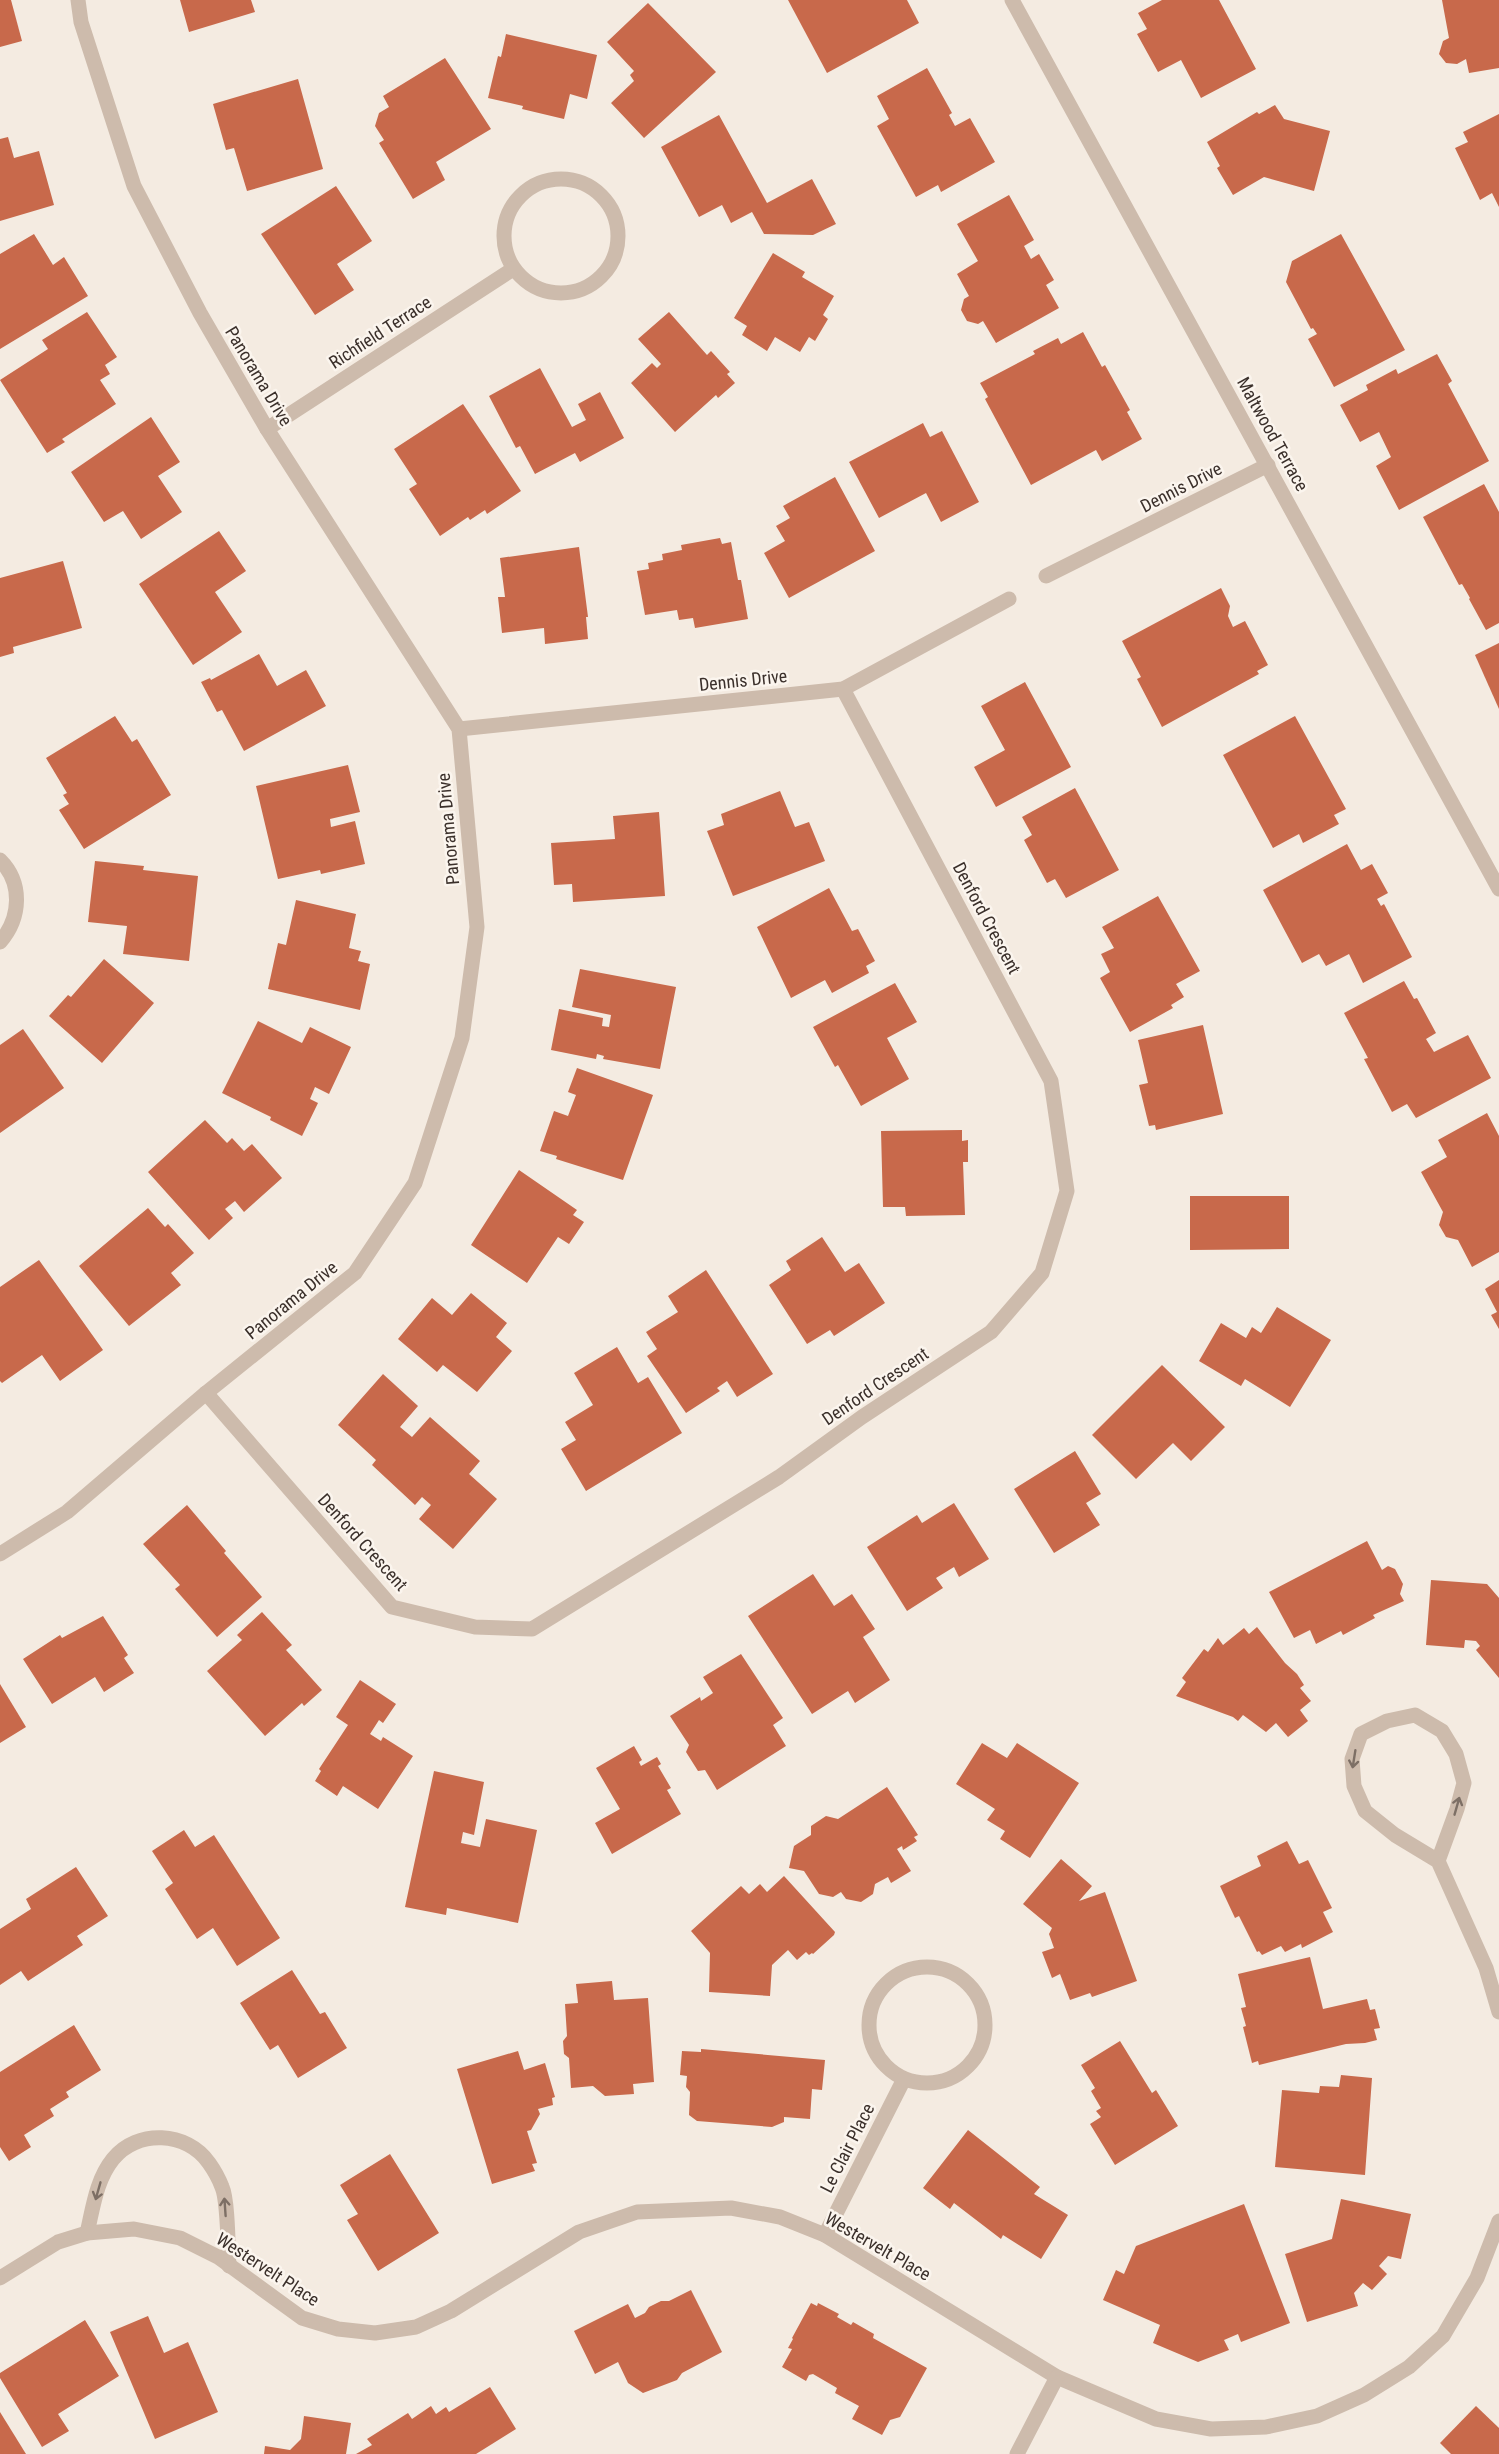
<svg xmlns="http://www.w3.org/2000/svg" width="1499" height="2454" font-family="'Roboto Condensed',sans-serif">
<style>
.building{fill:#c8694b}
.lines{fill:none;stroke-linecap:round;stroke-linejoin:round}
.minor{stroke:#cdbbac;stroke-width:15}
.oneway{stroke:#7d6f65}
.labels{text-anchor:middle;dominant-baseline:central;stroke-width:5;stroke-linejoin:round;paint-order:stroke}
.street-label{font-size:18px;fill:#3b302b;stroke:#fbf5ee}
</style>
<rect width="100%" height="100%" fill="#f4ebe1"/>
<g class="building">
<polygon points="0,0 11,0 22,41 0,47"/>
<polygon points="180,0 251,0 255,12 189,32"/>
<polygon points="788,0 907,0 919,23 827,73"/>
<polygon points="1162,0 1219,0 1256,69 1201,98 1181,60 1158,72 1137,34 1147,29 1138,13"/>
<polygon points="1442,0 1499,0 1499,68 1469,73 1466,59 1457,64 1446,63 1439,54 1443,41 1449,38"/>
<polygon points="648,3 716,72 644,138 611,103 634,81 630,75 634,71 607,42"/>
<polygon points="506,34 597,55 587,99 570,94 564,119 522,109 523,106 488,98 498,56 501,57"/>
<polygon points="445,58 491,129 436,162 445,180 413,199 379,143 384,140 375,126 379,113 389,107 383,96"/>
<polygon points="927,68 952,113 949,115 955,126 970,118 995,162 941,192 938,185 916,197 877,126 889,119 877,96"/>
<polygon points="298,79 323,169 247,191 234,148 226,150 213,104"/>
<polygon points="1275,105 1284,119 1330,131 1314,191 1264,177 1233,195 1217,168 1220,166 1207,142 1257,112 1259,114"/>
<polygon points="1499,114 1499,207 1492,193 1480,200 1455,148 1468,142 1463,132"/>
<polygon points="719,115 767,203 812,179 836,224 813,235 764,234 752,212 731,223 722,205 699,217 661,147"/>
<polygon points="8,137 14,158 39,151 54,205 0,221 0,139"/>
<polygon points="336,186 372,241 337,264 354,290 315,315 261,234"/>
<polygon points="1009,195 1034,240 1024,246 1031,259 1039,254 1054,280 1046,285 1059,308 996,343 983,321 978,324 967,321 961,310 964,299 969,296 957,274 978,261 957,224"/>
<polygon points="34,234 53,265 64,257 88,296 0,349 0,254"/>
<polygon points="1341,234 1405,350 1334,387 1308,339 1317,334 1313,328 1311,329 1286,282 1292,261"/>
<polygon points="773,253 805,272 802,277 834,296 823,315 828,319 815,341 809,337 800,352 775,337 767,351 742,335 747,326 734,318"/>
<polygon points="87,312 117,357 105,365 110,374 100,380 116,404 62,439 65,442 47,453 0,380 48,349 42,340"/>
<polygon points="669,312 707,355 711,351 730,372 727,374 735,383 718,398 716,395 675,432 631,383 652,363 657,368 661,364 638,339"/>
<polygon points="1083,332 1102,367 1105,365 1130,410 1127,412 1142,439 1102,461 1096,450 1031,485 985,399 988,397 980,383 1035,354 1033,351 1058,338 1061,344"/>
<polygon points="1437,354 1452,381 1448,384 1489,461 1399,510 1376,466 1391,457 1379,432 1360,442 1340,405 1368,390 1366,385 1396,369 1398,374"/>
<polygon points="540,368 572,427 586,420 578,404 600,392 624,438 580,462 575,453 535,474 520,446 516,448 489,396"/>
<polygon points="463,404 521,491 487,514 485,510 470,520 468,517 440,536 409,489 417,484 394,449"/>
<polygon points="151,417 180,462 158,476 182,512 141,539 123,511 104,522 71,472"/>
<polygon points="923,423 930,437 942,431 979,502 941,522 926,493 879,518 849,462"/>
<polygon points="835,477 875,551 789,598 764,553 785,541 776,526 790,518 783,506"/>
<polygon points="1484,484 1499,512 1499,623 1486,630 1469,599 1470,598 1462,584 1459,585 1423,517"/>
<polygon points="219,531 246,571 215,592 242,632 193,665 139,584"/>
<polygon points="720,538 722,544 731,542 738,580 741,580 748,619 695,628 693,618 679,620 677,610 645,615 637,571 649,569 648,563 663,560 662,554 682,550 681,545"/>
<polygon points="579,547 588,617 586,617 588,639 545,644 544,628 502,633 498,597 505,597 500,558"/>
<polygon points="63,561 82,628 13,647 14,653 0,657 0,578"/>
<polygon points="1221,588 1230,606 1228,616 1233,627 1245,621 1268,665 1257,671 1259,674 1162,727 1137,679 1141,677 1122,641"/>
<polygon points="1499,643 1499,709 1475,655"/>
<polygon points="259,654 277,686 306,670 326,706 244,751 222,710 217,712 201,682 210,678 211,680"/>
<polygon points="1025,682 1071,767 996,807 974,767 1005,750 981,706"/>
<polygon points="115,716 132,742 137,739 171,795 84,849 59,810 69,804 63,795 67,793 46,758"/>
<polygon points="1295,716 1346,809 1334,815 1339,824 1303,843 1299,834 1273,848 1223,755"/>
<polygon points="348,765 360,812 330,819 331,827 355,821 365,864 321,874 320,870 278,879 256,786"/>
<polygon points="1075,788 1119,870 1066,898 1055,879 1047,883 1024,840 1032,835 1022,817"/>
<polygon points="780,791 795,827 809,822 825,861 733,896 707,831 724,825 721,814"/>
<polygon points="659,812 665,896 573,902 572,884 554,885 551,843 615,839 613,816"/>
<polygon points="1347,844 1361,870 1372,864 1388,893 1377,899 1381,906 1384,904 1412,957 1363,983 1349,954 1326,966 1319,954 1302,963 1263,890"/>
<polygon points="95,861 144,866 143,870 198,876 189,961 123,954 127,926 88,922"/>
<polygon points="829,888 852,931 858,929 875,961 866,966 869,973 832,993 825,980 791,998 757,927"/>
<polygon points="1158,896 1200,971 1176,984 1184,997 1171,1005 1173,1008 1130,1032 1100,978 1110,972 1101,954 1114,948 1102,927"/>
<polygon points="296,900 356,914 349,948 361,951 358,961 370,964 360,1010 268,989 278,943 286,945"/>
<polygon points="104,959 154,1003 102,1063 49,1016 68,995 71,997"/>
<polygon points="580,969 676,987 660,1069 603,1059 604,1056 597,1054 596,1059 551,1050 559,1009 603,1018 602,1026 609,1027 611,1015 572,1007"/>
<polygon points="1404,981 1414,999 1417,998 1436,1033 1426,1039 1434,1052 1468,1035 1491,1078 1416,1118 1407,1104 1392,1112 1364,1059 1368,1058 1344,1013"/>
<polygon points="895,983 917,1022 887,1038 909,1079 861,1106 838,1065 835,1067 813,1027"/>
<polygon points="258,1021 302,1043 310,1027 351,1047 329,1094 315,1087 310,1099 318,1103 302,1136 270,1120 271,1117 222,1093"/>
<polygon points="1203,1025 1223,1114 1156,1130 1155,1125 1149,1126 1139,1085 1148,1083 1138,1040"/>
<polygon points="23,1029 64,1088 0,1133 0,1045"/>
<polygon points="577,1068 653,1095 623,1180 556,1159 557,1156 540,1151 554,1111 568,1116 576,1095 568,1092"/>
<polygon points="1487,1113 1499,1136 1499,1252 1472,1267 1458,1240 1446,1237 1439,1225 1443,1212 1421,1172 1447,1157 1438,1140"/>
<polygon points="205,1120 227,1143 232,1138 244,1151 252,1144 282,1178 244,1212 235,1201 225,1209 233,1218 209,1240 148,1172"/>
<polygon points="962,1130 962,1141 968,1140 968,1162 963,1162 965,1215 906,1216 905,1207 883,1207 881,1131"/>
<polygon points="519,1170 577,1210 573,1215 584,1222 569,1244 558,1237 527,1283 471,1245"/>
<polygon points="1190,1196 1289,1196 1289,1249 1190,1250"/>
<polygon points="148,1208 165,1227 168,1224 194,1253 171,1273 181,1285 129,1326 79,1266"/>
<polygon points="822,1237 845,1272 859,1263 885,1303 834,1336 830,1330 807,1344 769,1285 791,1270 786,1261"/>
<polygon points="39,1260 103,1350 60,1381 42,1355 2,1383 0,1381 0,1287"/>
<polygon points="706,1270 773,1374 737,1397 727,1381 717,1388 720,1391 686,1413 647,1356 657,1349 646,1332 678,1312 668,1296"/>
<polygon points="1499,1280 1499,1329 1491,1315 1497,1312 1485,1289"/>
<polygon points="471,1293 507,1323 496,1337 512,1351 477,1392 443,1365 437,1372 398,1339 432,1298 452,1315"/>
<polygon points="1277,1307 1331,1340 1290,1407 1245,1379 1241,1386 1199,1361 1221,1323 1246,1338 1252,1327 1261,1333"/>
<polygon points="617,1347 638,1383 648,1377 682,1433 586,1491 561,1449 576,1440 565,1422 593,1405 574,1373"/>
<polygon points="1162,1365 1225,1427 1191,1461 1173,1443 1136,1479 1092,1435"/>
<polygon points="383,1374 418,1406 400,1427 412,1437 430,1417 480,1461 469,1474 497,1499 453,1549 419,1519 431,1505 422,1497 415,1505 372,1465 376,1460 338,1425"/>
<polygon points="1075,1451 1101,1494 1086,1503 1100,1525 1054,1553 1014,1489"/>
<polygon points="954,1503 989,1559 959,1577 954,1567 936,1578 943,1588 907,1611 867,1547 917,1515 922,1523"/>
<polygon points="187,1505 226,1551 224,1553 262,1597 217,1637 175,1589 180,1585 143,1544"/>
<polygon points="1367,1541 1382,1570 1388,1566 1395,1569 1403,1584 1400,1594 1404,1601 1373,1615 1375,1618 1343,1635 1341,1631 1316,1644 1310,1630 1294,1638 1269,1592"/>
<polygon points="813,1574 834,1606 852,1594 875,1629 863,1637 890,1680 855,1703 848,1691 812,1714 748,1616"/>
<polygon points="1431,1580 1487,1584 1499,1598 1499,1678 1476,1650 1480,1646 1476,1641 1465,1640 1464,1648 1426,1645"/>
<polygon points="262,1612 292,1645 286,1650 322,1690 304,1706 302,1703 265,1736 207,1671 242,1640 237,1635"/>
<polygon points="103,1616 128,1655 124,1658 134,1673 104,1692 95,1677 52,1704 23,1659 60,1635 62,1638"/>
<polygon points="1257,1627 1285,1663 1297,1674 1304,1685 1300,1688 1311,1701 1300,1710 1308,1721 1288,1737 1276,1723 1266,1732 1243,1715 1238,1721 1233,1717 1176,1696 1186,1682 1182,1678 1204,1649 1208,1652 1218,1638 1223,1645 1244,1628 1249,1634"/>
<polygon points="741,1654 783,1718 773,1725 786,1746 717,1790 705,1770 698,1771 686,1752 689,1745 670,1716 700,1697 701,1701 713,1693 703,1677"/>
<polygon points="360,1680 396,1704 383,1723 379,1720 370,1734 381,1741 383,1737 413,1756 378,1809 343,1786 337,1796 315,1781 321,1771 319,1769 348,1725 336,1717"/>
<polygon points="0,1684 26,1727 0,1743"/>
<polygon points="982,1743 1007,1758 1017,1743 1079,1783 1030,1858 1000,1839 1005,1831 987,1820 995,1809 956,1784"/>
<polygon points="634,1746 642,1760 639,1762 641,1766 657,1757 661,1764 658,1766 671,1788 667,1790 681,1814 612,1854 595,1823 620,1809 596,1768"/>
<polygon points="434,1771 484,1782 474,1835 463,1832 461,1843 480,1847 486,1819 537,1830 518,1923 447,1908 446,1915 405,1907"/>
<polygon points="887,1787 918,1835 914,1837 917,1841 903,1850 902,1846 897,1849 911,1871 891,1883 888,1877 875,1884 873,1894 861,1902 846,1899 841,1892 833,1897 819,1894 804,1871 789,1868 794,1846 811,1835 811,1826 826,1816 838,1819"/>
<polygon points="184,1830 195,1847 214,1835 280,1938 237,1966 213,1928 197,1939 165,1889 173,1883 152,1851"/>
<polygon points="1287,1841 1299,1864 1308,1860 1332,1908 1323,1912 1333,1932 1302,1948 1301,1944 1285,1952 1281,1946 1262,1955 1259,1951 1257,1952 1239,1916 1235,1918 1220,1886 1261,1866 1257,1856"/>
<polygon points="1061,1859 1092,1886 1079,1901 1105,1892 1137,1981 1092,1997 1090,1993 1070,2000 1060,1974 1052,1978 1042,1952 1054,1948 1049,1934 1052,1928 1023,1904"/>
<polygon points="76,1867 108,1916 77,1936 83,1945 28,1981 21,1971 0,1985 0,1929 31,1909 26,1899"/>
<polygon points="784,1876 835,1932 834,1935 813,1954 812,1953 809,1955 806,1952 797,1960 788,1950 772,1965 770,1996 709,1992 710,1953 691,1931 741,1886 749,1894 760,1884 767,1892"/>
<polygon points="1310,1957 1323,2009 1367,1999 1370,2010 1375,2009 1380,2028 1374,2029 1377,2040 1365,2043 1346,2044 1259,2065 1258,2061 1252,2063 1243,2027 1246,2026 1241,2008 1246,2007 1238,1974"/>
<polygon points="292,1970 320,2014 325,2012 347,2048 298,2078 278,2045 270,2050 240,2003"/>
<polygon points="612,1981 614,2000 648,1998 654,2082 633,2084 634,2094 605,2096 593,2086 571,2088 569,2058 564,2054 563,2041 567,2036 565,2004 578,2003 576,1984"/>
<polygon points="74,2025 101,2070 66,2092 69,2097 50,2109 54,2116 24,2135 31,2147 9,2161 0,2147 0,2072"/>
<polygon points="1120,2041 1152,2093 1156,2090 1178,2126 1115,2165 1090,2124 1101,2117 1096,2111 1101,2108 1091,2091 1095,2088 1081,2065"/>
<polygon points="701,2049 825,2060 822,2090 812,2089 810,2119 784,2117 784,2122 772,2127 697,2121 689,2115 690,2092 686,2087 687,2076 680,2075 682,2051 701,2052"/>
<polygon points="518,2051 524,2070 545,2063 555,2097 552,2098 553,2105 538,2109 540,2114 531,2130 527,2131 537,2163 532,2164 535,2171 492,2184 457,2069"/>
<polygon points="1341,2075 1372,2078 1365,2175 1275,2167 1282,2090 1319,2093 1320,2086 1339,2087"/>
<polygon points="968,2130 1040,2187 1034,2194 1068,2215 1041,2259 1003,2235 1001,2239 954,2203 950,2209 923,2188"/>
<polygon points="390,2154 439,2233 378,2271 347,2220 358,2214 340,2185"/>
<polygon points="1341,2199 1411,2214 1401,2259 1388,2256 1379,2266 1387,2274 1372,2290 1363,2283 1354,2293 1358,2306 1307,2322 1285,2254 1332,2239"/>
<polygon points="1244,2204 1290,2323 1241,2342 1238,2334 1224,2340 1229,2350 1198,2362 1153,2343 1160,2325 1103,2300 1116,2270 1124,2274 1136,2246"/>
<polygon points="691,2290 722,2352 682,2373 677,2380 643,2393 628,2383 618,2362 595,2374 574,2331 628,2304 635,2318 645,2313 649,2307 661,2301 669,2301"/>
<polygon points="811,2303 817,2306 818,2303 839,2314 837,2317 851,2325 853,2322 874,2334 873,2338 927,2368 900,2417 890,2420 882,2435 852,2419 859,2406 835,2393 837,2388 813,2374 809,2375 806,2381 782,2367 792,2349 788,2348 793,2339 792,2338"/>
<polygon points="148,2316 164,2353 188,2342 218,2412 155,2439 110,2332"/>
<polygon points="85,2320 119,2376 58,2414 69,2431 42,2447 0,2378 0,2373"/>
<polygon points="490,2387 516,2429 476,2454 356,2454 372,2445 367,2439 408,2413 412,2419 431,2406 436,2414 446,2407 449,2412"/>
<polygon points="1476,2406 1499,2428 1499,2454 1451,2454 1440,2443"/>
<polygon points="0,2412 26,2454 0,2454"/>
<polygon points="304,2416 351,2423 346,2454 264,2454 265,2446 290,2450 301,2439"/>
</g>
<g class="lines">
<g class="minor">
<polyline points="1012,0 1499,889"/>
<circle cx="561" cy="236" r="57"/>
<polyline points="267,429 513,269"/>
<polyline points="1046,576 1268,465"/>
<polyline points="459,729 843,689 1009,599"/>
<path d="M0 860C23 883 21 918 0 942"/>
<polyline points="206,1393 392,1607 475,1627 532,1629 779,1477 862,1417 991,1332 1042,1273 1067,1191 1051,1081 843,689"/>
<polyline points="0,1554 67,1512 206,1393 355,1273 415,1183 462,1038 477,927 459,729 267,429 200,313 134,186 81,22 78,0"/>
<polyline points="1438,1861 1457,1809 1464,1783 1456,1754 1442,1731 1415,1715 1387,1721 1361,1734 1352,1759 1354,1786 1365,1811 1395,1835 1438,1861 1486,1968 1499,2012"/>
<circle cx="927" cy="2025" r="58"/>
<path d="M87 2233C93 2208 96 2180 113 2159 137 2129 187 2131 209 2163 214 2170 219 2179 222 2187 228 2200 228 2249 229 2266"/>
<polyline points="825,2235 904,2079"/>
<polyline points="0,2278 58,2242 87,2233 134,2229 180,2238 218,2257 302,2318 338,2329 375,2333 416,2327 451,2311 579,2232 637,2212 731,2208 780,2217 825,2235 1057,2377 1156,2419 1211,2429 1266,2427 1317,2416 1364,2395 1409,2367 1443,2336 1477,2278 1499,2221"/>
<polyline points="1017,2454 1057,2377"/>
</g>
</g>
<defs><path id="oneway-shaft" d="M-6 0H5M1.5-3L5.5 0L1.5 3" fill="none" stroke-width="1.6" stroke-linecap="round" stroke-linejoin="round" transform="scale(1.5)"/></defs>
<g class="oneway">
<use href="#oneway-shaft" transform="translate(1354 1759) rotate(99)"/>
<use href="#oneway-shaft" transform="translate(1457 1806) rotate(-74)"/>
<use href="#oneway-shaft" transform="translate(98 2191) rotate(106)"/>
<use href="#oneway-shaft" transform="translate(225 2207) rotate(-94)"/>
</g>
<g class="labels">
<g class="street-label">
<text transform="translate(380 332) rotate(-33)">Richfield Terrace</text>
<text transform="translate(259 376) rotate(59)">Panorama Drive</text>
<text transform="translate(1273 434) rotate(61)">Maltwood Terrace</text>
<text transform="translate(1181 487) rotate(-27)">Dennis Drive</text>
<text transform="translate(743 680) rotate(-6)">Dennis Drive</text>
<text transform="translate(448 829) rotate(-95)">Panorama Drive</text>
<text transform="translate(987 918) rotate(62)">Denford Crescent</text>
<text transform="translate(291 1300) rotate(-39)">Panorama Drive</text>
<text transform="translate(875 1386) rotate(-34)">Denford Crescent</text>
<text transform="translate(363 1542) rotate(48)">Denford Crescent</text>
<text transform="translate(847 2148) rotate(-63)">Le Clair Place</text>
<text transform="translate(878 2246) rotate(30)">Westervelt Place</text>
<text transform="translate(268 2269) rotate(33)">Westervelt Place</text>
</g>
</g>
</svg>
